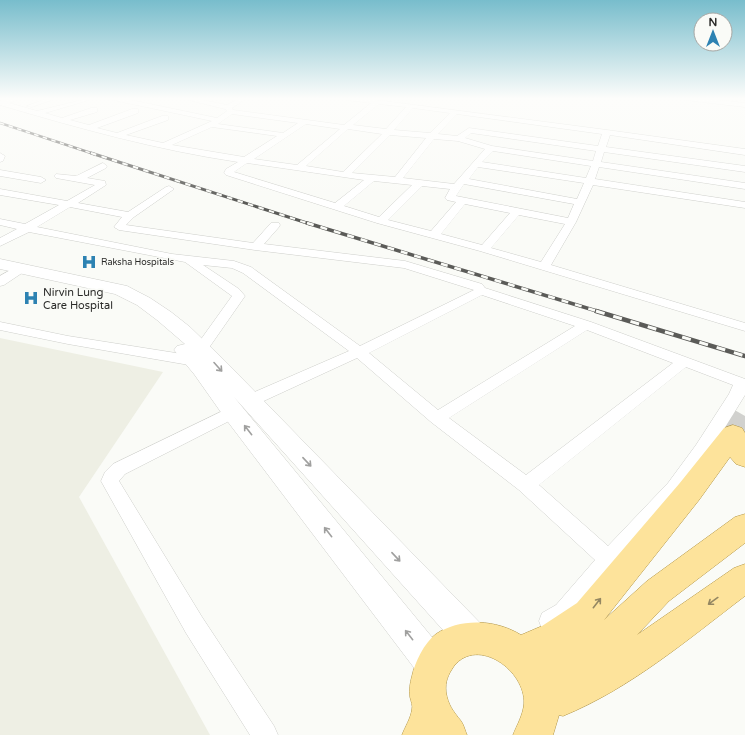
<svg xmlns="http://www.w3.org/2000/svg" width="745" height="735" font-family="'Varela Round',sans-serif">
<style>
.built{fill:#eeefe4}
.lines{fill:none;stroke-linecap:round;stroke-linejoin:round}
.primary-tunnel-far1{stroke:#d1d1ce;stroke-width:22;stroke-dasharray:22 11;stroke-linecap:butt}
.primary-tunnel{stroke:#d1d1ce;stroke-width:28;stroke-dasharray:28 14;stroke-linecap:butt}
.minor-casing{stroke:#cecfcb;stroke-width:1}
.secondary-casing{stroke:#cecfcb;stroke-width:1}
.primary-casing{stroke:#b29648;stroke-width:1}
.minor{fill:#fff;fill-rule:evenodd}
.secondary{fill:#fff;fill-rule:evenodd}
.primary{fill:#fde39b;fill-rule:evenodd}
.rail-far3-casing{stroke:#5b5b58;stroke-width:2.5}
.rail-far2-casing{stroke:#5b5b58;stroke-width:3}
.rail-far1-casing{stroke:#5b5b58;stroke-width:3.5}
.rail-casing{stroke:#5b5b58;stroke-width:4.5}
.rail-far3{stroke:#fafbf7;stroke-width:1.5;stroke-dasharray:4.5;stroke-linecap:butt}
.rail-far2{stroke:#fafbf7;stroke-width:2;stroke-dasharray:5.5;stroke-linecap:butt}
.rail-far1{stroke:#fafbf7;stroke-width:2.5;stroke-dasharray:7;stroke-linecap:butt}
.rail{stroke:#fafbf7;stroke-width:3;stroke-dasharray:9;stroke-linecap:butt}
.oneway{stroke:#a0a09f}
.oneway2{stroke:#948762}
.labels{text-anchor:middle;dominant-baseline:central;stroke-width:3.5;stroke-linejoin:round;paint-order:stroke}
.far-poi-label{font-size:9px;fill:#2b2b29;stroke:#fafbf7;text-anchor:start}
.poi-label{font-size:11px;fill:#2b2b29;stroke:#fafbf7;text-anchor:start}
</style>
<rect width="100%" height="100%" fill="#fafbf7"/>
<polygon class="built" points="0,338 163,372 79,497 210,735 0,735"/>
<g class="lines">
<polyline class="primary-tunnel-far1" points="741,423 745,416"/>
<polyline class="primary-tunnel" points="733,434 741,422"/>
<g class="minor-casing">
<g id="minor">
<path d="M13 98H22L9 103 37 111 86 99V101L45 113 62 118 91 108H97V112L70 120 89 125 132 109H138V113L97 128 117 133 162 116H168V120L126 135 163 143 212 121 113 100 110 98H121L217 118 227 111 225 109 181 98H193L227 105 240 98H247L232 108 233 110 344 125 371 103 346 100 343 98H361L607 130 745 149V155L610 135 606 147 745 166V172L604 152 601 162 745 183V189L599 167 595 179 745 202V208L593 185 576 222 551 265 745 323V331L480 251 377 223 226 175 224 173 226 169 238 162C157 150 78 128 0 105V101ZM379 104 406 107 386 129 353 125ZM413 108 450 113 430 133 394 130ZM232 114 298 123 283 133 218 124ZM457 114 602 134 598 146 469 128 457 136 438 134ZM306 124 340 129 297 165 254 159ZM212 127 277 136 244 157 172 145ZM348 129 382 134 343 172 306 166ZM471 133 596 151 593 161 492 146 465 138ZM390 135 426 138 395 177 352 173ZM434 139 458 141 485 149 454 184 403 178ZM493 151 591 166 586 178 482 162ZM247 163 364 180 335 203 234 172ZM478 167 584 183 577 199 469 179ZM374 181 412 185 379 217 344 206ZM464 184 574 204 568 218 456 196ZM422 186 450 189 445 198 447 200 456 202 431 231 388 220ZM465 204 510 213 482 245 441 234ZM519 215 565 224 541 262 491 248Z"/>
<polygon points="48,98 57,98 32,107 27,106"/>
<polygon points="682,98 700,98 745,103 745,107 685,100"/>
<polygon points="0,153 5,156 3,161 0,162"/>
<path d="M103 163 107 166 106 168 87 178 105 181 106 185 78 203 128 212 166 187 169 186 174 189 134 217 126 225 253 243 271 223H279L280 225 279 227 264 244 405 261 482 284 485 288 591 322 745 379V395L708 455 682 493 616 565 572 621 550 632 542 629 539 621 542 613 556 605 595 560 519 490 431 422 357 358 255 405 249 406 243 405 241 401 243 397 349 351 243 273 232 268 203 265 239 289 245 296 206 352 201 353 196 352 194 349 232 296 185 262 29 232 0 246V238L17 229 0 225V219L25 224 59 205 0 195V189L67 201 95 185 56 178 54 176 56 174 76 176ZM70 207 122 217 114 227 119 230 255 250 404 268 474 290 360 346 251 267 234 261 172 254 37 227ZM482 295 575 326 438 410 369 353ZM587 330 673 363 526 475 449 418ZM686 367 733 385 729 394 696 445 668 483 608 546 539 485Z"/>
<polygon points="0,170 41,177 46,180 41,183 0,176"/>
<polygon points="21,264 25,265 27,268 25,271 4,285 0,286 0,276"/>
<polygon points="0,322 68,336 195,356 200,358 202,361 200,364 195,366 68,344 0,330"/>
<polygon points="233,406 239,408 241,412 239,416 125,474 119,481 202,617 274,726 278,735 250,735 186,633 101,481 105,472 113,464"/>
</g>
</g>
<g class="secondary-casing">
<polygon id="secondary" points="0,259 127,286 150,298 171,312 190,327 227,363 484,627 488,638 484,649 472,654 460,649 234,397 445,653 450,665 445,677 433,682 421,677 225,418 194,374 174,350 177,346 185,344 157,320 137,305 115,294 0,269"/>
</g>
<g class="primary-casing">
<path id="primary" d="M733 425 742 428 745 433V467L736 464 730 457 699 500 604 620 647 581 735 517 745 514V543L669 601 637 635 734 568 745 564V596C687 640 631 688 563 716L559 715 553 735H513C517 725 523 715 524 704 526 671 478 636 454 666 448 675 445 681 446 692 448 705 453 711 461 721 464 725 465 731 467 735H402C405 727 411 718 412 709 413 706 411 701 410 697 409 690 410 683 412 676 415 662 424 643 436 634 461 617 497 620 521 635L542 626 577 603 679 484 724 428Z"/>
</g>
<use href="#minor" class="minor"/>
<use href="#secondary" class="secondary"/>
<use href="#primary" class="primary"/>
<g class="rail-far3-casing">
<polyline id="rail-far3" points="0,123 94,154"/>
</g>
<g class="rail-far2-casing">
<polyline id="rail-far2" points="91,153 310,224"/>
</g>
<g class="rail-far1-casing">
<polyline id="rail-far1" points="307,223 600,312"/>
</g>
<g class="rail-casing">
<polyline id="rail" points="596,311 745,356"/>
</g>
<use href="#rail-far3" class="rail-far3"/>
<use href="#rail-far2" class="rail-far2"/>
<use href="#rail-far1" class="rail-far1"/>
<use href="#rail" class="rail"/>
</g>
<defs><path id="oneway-shaft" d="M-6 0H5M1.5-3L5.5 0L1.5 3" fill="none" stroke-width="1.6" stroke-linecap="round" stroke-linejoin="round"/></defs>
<g class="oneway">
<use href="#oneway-shaft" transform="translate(218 367) rotate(48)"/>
<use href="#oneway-shaft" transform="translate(248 430) rotate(-128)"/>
<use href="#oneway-shaft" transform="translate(307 462) rotate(47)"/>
<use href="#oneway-shaft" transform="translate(328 532) rotate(-128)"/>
<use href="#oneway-shaft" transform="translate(396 557) rotate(47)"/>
<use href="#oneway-shaft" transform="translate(409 635) rotate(-128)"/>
</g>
<g class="oneway2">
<use href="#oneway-shaft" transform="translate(713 601) rotate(144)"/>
<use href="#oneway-shaft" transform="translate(597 603) rotate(-52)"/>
</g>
<linearGradient id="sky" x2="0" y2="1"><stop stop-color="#78bdcc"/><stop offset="0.49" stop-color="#fdfdfb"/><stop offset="1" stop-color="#fdfdfb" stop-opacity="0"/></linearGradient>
<rect width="745" height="201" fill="url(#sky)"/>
<defs>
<g id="hospital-bare" transform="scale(1.2)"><path d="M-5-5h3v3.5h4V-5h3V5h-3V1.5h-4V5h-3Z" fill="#2d82b2" stroke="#fafbf7" stroke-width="2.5" paint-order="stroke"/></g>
</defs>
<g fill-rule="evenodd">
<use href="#hospital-bare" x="89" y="262"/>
<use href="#hospital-bare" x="31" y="298"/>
</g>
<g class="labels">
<g class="far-poi-label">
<text x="101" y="262">Raksha Hospitals</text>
</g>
<g class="poi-label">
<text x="43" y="292">Nirvin Lung<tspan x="43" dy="13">Care Hospital</tspan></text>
</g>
</g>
<g transform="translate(713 32)"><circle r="19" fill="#fafbf7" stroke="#a7a8a5"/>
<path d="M0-3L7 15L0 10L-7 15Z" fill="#2d82b2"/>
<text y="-6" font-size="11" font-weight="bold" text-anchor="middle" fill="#2b2b29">N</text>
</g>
</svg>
